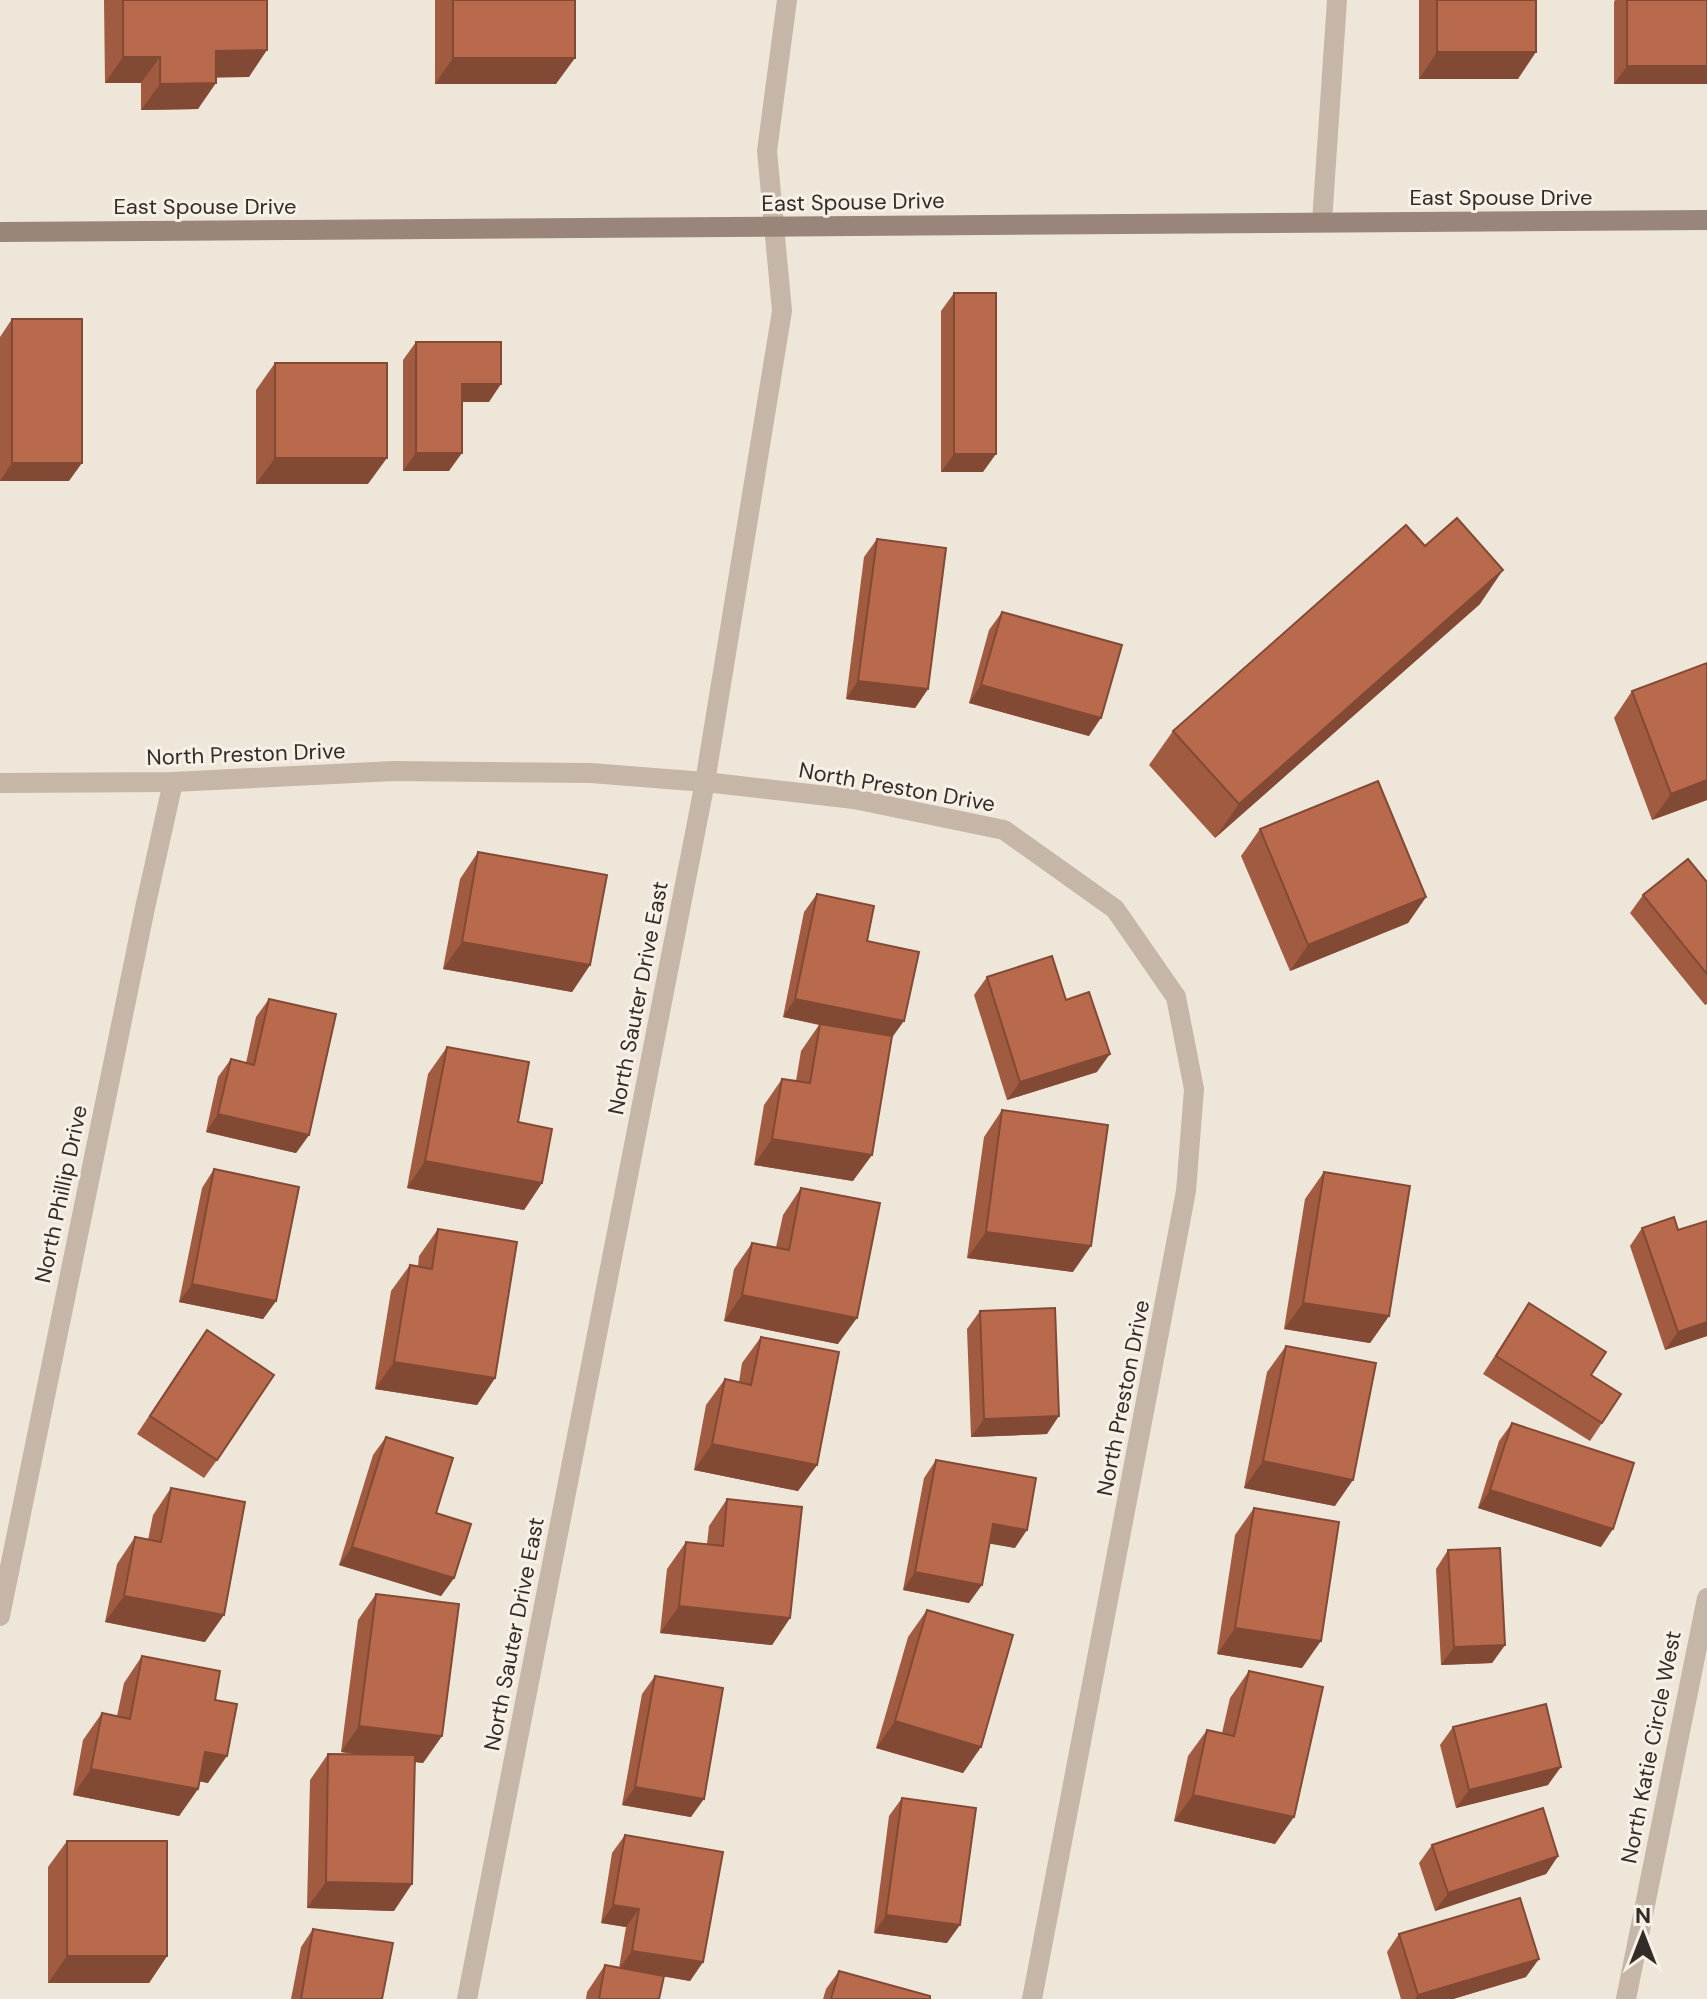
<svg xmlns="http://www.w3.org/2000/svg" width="1707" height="1999" font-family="'DM Sans',sans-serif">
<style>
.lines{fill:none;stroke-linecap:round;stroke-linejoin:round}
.street{stroke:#c5b6a7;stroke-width:20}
.secondary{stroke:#998579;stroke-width:20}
.wall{fill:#a05b41}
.shaded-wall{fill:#824a35}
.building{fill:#ba6a4c;stroke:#824a35;stroke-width:2}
.labels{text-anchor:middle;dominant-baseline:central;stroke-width:6;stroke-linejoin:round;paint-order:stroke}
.street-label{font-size:22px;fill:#332b27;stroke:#f7f0e6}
</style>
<rect width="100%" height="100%" fill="#efe6da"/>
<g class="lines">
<g class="street">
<polyline points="1322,222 1337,0"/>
<polyline points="0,783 173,782 394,771 591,773 705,782 854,799 1004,830 1115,909 1176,997 1194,1089 1186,1191 1032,1999"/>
<polyline points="0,1616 145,908 173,782"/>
<polyline points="467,1999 705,782 782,311 767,151 787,0"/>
<polyline points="1626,1999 1707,1598"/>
</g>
<polyline class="secondary" points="0,232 1707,220"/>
</g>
<g class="wall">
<polygon points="104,0 267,0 249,77 216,77 198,109 141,110 141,83 105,83"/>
<polygon points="435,0 575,0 556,84 435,84"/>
<polygon points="1419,0 1536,0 1518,79 1419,79"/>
<polygon points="1615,0 1707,0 1707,84 1614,84 1614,2"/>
<polygon points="954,293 983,472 941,472 941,311"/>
<polygon points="12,319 69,481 0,481 0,337"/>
<polygon points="416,342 489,402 462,402 449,471 403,471 403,360"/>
<polygon points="275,363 368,484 256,484 256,390"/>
<polygon points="877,539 928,689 915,708 846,699 864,557"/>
<polygon points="1480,604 1215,838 1149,765 1173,731"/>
<polygon points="1002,612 1089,736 969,703 989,630"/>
<polygon points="1707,663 1707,800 1652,820 1614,718 1632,691"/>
<polygon points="1260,829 1426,897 1408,923 1290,971 1241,856"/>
<polygon points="478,852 590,965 572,992 443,969 460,879"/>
<polygon points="1707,882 1707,1004 1705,1005 1630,913 1643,895"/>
<polygon points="817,894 867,941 891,1039 853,1181 754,1165 764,1105 782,1079 796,1081 801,1051 819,1025 783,1017 804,912"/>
<polygon points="987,977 1097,1072 1007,1100 974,995"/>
<polygon points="269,999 309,1135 296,1153 206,1132 218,1077 231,1059 246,1063 256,1017"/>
<polygon points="447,1047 518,1122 542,1183 524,1210 407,1188 428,1074"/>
<polygon points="1002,1110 1073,1272 967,1258 984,1137"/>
<polygon points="214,1169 276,1301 263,1319 179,1302 202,1188"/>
<polygon points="1324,1172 1389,1316 1370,1343 1284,1329 1305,1199"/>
<polygon points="801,1188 838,1344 724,1321 734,1269 752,1243 776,1247 783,1215"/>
<polygon points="1642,1228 1707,1336 1665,1350 1630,1246"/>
<polygon points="438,1229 495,1378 477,1405 375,1389 391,1291 410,1265 418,1266 419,1256"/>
<polygon points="1529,1303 1591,1375 1602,1423 1590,1441 1483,1374"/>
<polygon points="980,1311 1047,1434 971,1437 967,1329"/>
<polygon points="761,1337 817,1465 798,1491 694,1470 706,1405 725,1379 739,1382 742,1363"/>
<polygon points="1286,1346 1335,1506 1244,1488 1267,1372"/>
<polygon points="194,1348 217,1460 204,1478 137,1434"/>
<polygon points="1512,1423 1601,1547 1478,1508 1499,1441"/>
<polygon points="386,1437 436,1513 454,1578 441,1596 339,1565 373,1455"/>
<polygon points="936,1460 1015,1548 990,1543 969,1603 903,1590 924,1478"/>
<polygon points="171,1488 205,1642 105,1622 117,1564 135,1537 148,1540 153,1515"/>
<polygon points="727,1499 790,1618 772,1645 660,1633 667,1569 686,1542 707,1544 709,1526"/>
<polygon points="1254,1508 1302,1668 1217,1654 1235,1535"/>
<polygon points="1448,1550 1505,1645 1492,1663 1441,1665 1436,1569"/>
<polygon points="376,1594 442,1736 423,1763 415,1762 394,1911 307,1908 310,1780 328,1754 355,1754 341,1752 358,1620"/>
<polygon points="927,1610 981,1747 963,1773 876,1748 908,1637"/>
<polygon points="142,1656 215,1700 208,1783 200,1781 198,1789 179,1816 73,1795 83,1740 102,1713 117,1716 124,1683"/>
<polygon points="1249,1671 1275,1844 1174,1821 1188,1756 1207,1730 1222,1733 1230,1698"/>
<polygon points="655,1676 691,1817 622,1805 642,1694"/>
<polygon points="1453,1727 1548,1785 1456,1808 1440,1745"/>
<polygon points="902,1798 947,1943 874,1933 889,1816"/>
<polygon points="625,1835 703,1962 690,1981 664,1976 659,1999 586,1999 587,1992 605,1965 619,1968 626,1927 601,1923 612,1853"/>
<polygon points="67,1841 167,1956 149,1983 48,1983 48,1867"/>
<polygon points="1432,1845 1558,1856 1546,1874 1435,1911 1419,1863"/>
<polygon points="313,1929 382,1999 291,1999 301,1947"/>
<polygon points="1399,1934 1526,1977 1453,1999 1401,1999 1387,1952"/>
<polygon points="839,1971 930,1999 823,1999 826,1989"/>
</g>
<g class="shaded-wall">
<polygon points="267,50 249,77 198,78 216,51"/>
<polygon points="1437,52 1536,52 1518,79 1419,79"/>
<polygon points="123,57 160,57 141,83 105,83"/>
<polygon points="453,58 575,58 556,84 435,84"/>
<polygon points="1627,66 1707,66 1707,84 1614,84"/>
<polygon points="216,83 198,109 141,110 160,84"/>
<polygon points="462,384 501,384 489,402 449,402"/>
<polygon points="416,453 462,453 449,471 403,471"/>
<polygon points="954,454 996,454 983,472 941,472"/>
<polygon points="275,458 387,458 368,484 256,484"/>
<polygon points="12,463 82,463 69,481 0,481"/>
<polygon points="1503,570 1480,604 1215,838 1239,804"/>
<polygon points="858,681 928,689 915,708 846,699"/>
<polygon points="981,685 1101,718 1089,736 969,703"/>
<polygon points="1707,780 1707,800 1652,820 1671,794"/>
<polygon points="1426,897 1408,923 1290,971 1308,945"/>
<polygon points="462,942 590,965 572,992 443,969"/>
<polygon points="795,999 904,1021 891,1039 783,1017"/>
<polygon points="1110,1054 1097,1072 1007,1100 1020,1082"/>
<polygon points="218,1114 309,1135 296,1153 206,1132"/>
<polygon points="772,1139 872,1155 853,1181 754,1165"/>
<polygon points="425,1161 542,1183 524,1210 407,1188"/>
<polygon points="986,1232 1091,1246 1073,1272 967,1258"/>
<polygon points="192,1284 276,1301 263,1319 179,1302"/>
<polygon points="742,1295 857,1318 838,1344 724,1321"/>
<polygon points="1303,1303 1389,1316 1370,1343 1284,1329"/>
<polygon points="1707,1322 1707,1336 1665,1350 1678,1332"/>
<polygon points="394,1362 495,1378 477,1405 375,1389"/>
<polygon points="1059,1416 1047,1434 971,1437 984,1419"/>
<polygon points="712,1444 817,1465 798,1491 694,1470"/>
<polygon points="1263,1461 1353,1480 1335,1506 1244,1488"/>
<polygon points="1490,1490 1613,1529 1601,1547 1478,1508"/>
<polygon points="993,1524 1027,1530 1015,1548 980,1542"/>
<polygon points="352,1547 454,1578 441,1596 339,1565"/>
<polygon points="915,1572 982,1585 969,1603 903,1590"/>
<polygon points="124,1596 224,1615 205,1642 105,1622"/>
<polygon points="679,1606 790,1618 772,1645 660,1633"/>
<polygon points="1235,1628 1321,1641 1302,1668 1217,1654"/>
<polygon points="1505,1645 1492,1663 1441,1665 1454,1647"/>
<polygon points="895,1721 981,1747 963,1773 876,1748"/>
<polygon points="359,1726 442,1736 423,1763 341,1752"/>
<polygon points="205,1752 227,1756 208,1783 187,1779"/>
<polygon points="1561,1767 1548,1785 1456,1808 1469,1790"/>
<polygon points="91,1769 198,1789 179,1816 73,1795"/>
<polygon points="635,1787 704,1799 691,1817 622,1805"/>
<polygon points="1193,1795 1294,1817 1275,1844 1174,1821"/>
<polygon points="1558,1856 1546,1874 1435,1911 1448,1893"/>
<polygon points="326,1882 412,1884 394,1911 307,1908"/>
<polygon points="613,1905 639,1909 626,1927 601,1923"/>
<polygon points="886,1915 960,1925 947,1943 874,1933"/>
<polygon points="632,1951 703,1962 690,1981 619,1969"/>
<polygon points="67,1956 167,1956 149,1983 48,1983"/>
<polygon points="1539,1959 1526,1977 1453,1999 1415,1999 1418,1995"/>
</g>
<g class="building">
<polygon points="123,0 267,0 267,50 216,51 216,83 160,84 160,57 123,57"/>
<rect x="453" y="0" width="122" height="58"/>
<rect x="1437" y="0" width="99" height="52"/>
<rect x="1627" y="0" width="80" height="66"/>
<rect x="954" y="293" width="42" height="161"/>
<rect x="12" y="319" width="70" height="144"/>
<polygon points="416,342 501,342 501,384 462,384 462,453 416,453"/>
<rect x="275" y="363" width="112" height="95"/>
<polygon points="1457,518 1503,570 1239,804 1173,731 1406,525 1425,546"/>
<polygon points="877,539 946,548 928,689 858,681"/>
<polygon points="1002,612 1122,645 1101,718 981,685"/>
<polygon points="1707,663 1707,780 1671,794 1632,691"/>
<polygon points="1378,781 1426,897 1308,945 1260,829"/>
<polygon points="478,852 607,875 590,965 462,942"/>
<polygon points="1688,859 1707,882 1707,974 1643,895"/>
<polygon points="817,894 874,906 867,941 919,952 904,1021 795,999"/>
<polygon points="1052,956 1066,1000 1089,992 1110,1054 1020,1082 987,977"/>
<polygon points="269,999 336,1014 309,1135 218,1114 231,1059 254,1065"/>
<polygon points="820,1024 892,1036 872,1155 772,1139 782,1079 810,1083"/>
<polygon points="447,1047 529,1062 518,1122 552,1129 542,1183 425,1161"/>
<polygon points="1002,1110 1108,1125 1091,1246 986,1232"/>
<polygon points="214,1169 299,1187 276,1301 192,1284"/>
<polygon points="1324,1172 1410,1186 1389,1316 1303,1303"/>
<polygon points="801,1188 880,1203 857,1318 742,1295 752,1243 789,1250"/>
<polygon points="1674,1217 1678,1230 1707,1221 1707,1322 1678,1332 1642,1228"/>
<polygon points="438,1229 517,1242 495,1378 394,1362 410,1265 432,1269"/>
<polygon points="1529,1303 1606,1352 1591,1375 1621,1394 1602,1423 1496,1356"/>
<polygon points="1055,1308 1059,1416 984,1419 980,1311"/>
<polygon points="207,1330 274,1375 217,1460 150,1416"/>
<polygon points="761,1337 839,1352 817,1465 712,1444 725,1379 751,1385"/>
<polygon points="1286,1346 1376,1363 1353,1480 1263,1461"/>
<polygon points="1512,1423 1634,1463 1613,1529 1490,1490"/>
<polygon points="386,1437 453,1458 436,1513 471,1524 454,1578 352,1547"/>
<polygon points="936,1460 1036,1478 1027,1530 993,1524 982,1585 915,1572"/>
<polygon points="171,1488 245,1502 224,1615 124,1596 135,1537 161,1542"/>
<polygon points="727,1499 802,1507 790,1618 679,1606 686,1542 723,1546"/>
<polygon points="1254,1508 1339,1522 1321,1641 1235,1628"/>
<polygon points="1500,1548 1505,1645 1454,1647 1448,1550"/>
<polygon points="376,1594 459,1604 442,1736 359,1726"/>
<polygon points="927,1610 1013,1635 981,1747 895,1721"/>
<polygon points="142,1656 220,1671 215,1700 237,1704 227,1756 205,1752 198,1789 91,1769 102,1713 130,1719"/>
<polygon points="1249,1671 1323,1687 1294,1817 1193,1795 1207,1730 1234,1736"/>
<polygon points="655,1676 723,1688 704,1799 635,1787"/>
<polygon points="1546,1704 1561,1767 1469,1790 1453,1727"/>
<polygon points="328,1754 415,1755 412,1884 326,1882"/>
<polygon points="902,1798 976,1808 960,1925 886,1915"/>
<polygon points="1543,1808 1558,1856 1448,1893 1432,1845"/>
<polygon points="625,1835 723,1852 703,1962 632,1951 639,1909 613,1905"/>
<rect x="67" y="1841" width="100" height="115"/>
<polygon points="1520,1898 1539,1959 1418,1995 1399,1934"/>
<polygon points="313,1929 393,1943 382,1999 301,1999"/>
<polygon points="605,1965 664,1976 659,1999 599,1999"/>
<polygon points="839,1971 930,1996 930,1999 831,1999"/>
</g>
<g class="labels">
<g class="street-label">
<text x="1501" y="197">East Spouse Drive</text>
<text transform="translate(853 202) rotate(-1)">East Spouse Drive</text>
<text x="205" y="206">East Spouse Drive</text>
<text transform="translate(246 754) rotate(-2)">North Preston Drive</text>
<text transform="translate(897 787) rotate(10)">North Preston Drive</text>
<text transform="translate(638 998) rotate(-79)">North Sauter Drive East</text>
<text transform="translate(61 1194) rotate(-78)">North Phillip Drive</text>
<text transform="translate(1123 1398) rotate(-79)">North Preston Drive</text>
<text transform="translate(514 1634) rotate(-79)">North Sauter Drive East</text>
<text transform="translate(1651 1747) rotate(-79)">North Katie Circle West</text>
</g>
</g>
<g transform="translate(1643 1935)" stroke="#f7f0e6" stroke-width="6" paint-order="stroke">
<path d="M0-6L14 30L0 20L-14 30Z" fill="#332b27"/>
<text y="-12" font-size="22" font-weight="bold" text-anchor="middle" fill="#332b27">N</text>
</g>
</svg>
